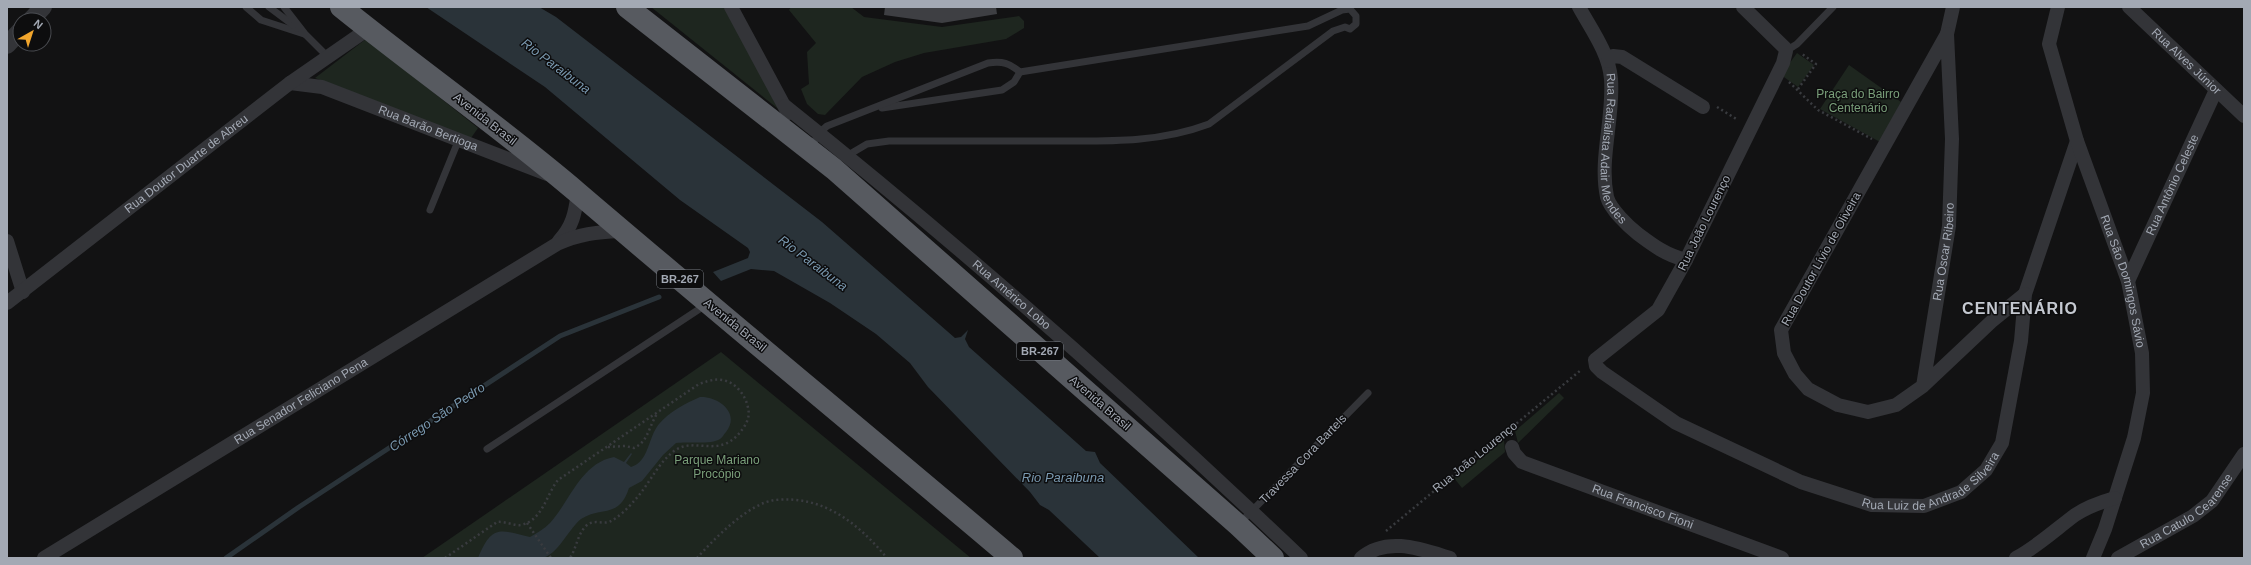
<svg xmlns="http://www.w3.org/2000/svg" width="2251" height="565" font-family="Arial,sans-serif">
<style>
.green{fill:#1e261f}
.water{fill:#2a3339}
.lines{fill:none;stroke-linecap:round;stroke-linejoin:round}
.stream{stroke:#2a3339;stroke-width:5}
.building{fill:#3e3f43}
.path{stroke:#393b3f;stroke-width:2.5;stroke-dasharray:2 3;stroke-linecap:butt}
.service{stroke:#333438;stroke-width:7}
.minor{stroke:#333438;stroke-width:14}
.tertiary{stroke:#333438;stroke-width:18}
.trunk{stroke:#575a60;stroke-width:22}
.labels{text-anchor:middle;dominant-baseline:central;stroke-width:3;stroke-linejoin:round;paint-order:stroke}
.shield{fill:#0d0d0e;stroke:#767a82;stroke-width:1}
.shield-label{font-size:11px;font-weight:bold;fill:#a3a9b4}
.street-label{font-size:12px;fill:#a3a9b4;stroke:#0d0d0e}
.park-label{font-size:12px;fill:#7a9f7a;stroke:#0d0d0e}
.water-label{font-size:13px;font-style:italic;fill:#7a99b0;stroke:#0d0d0e}
.district-label{font-size:16px;font-weight:bold;letter-spacing:1px;fill:#c4c8d0;stroke:#0d0d0e}
</style>
<rect width="100%" height="100%" fill="#121213"/>
<g class="green">
<polygon points="651,7 724,7 782,112"/>
<polygon points="791,7 851,7 864,17 942,27 1019,16 1024,21 1024,28 1006,39 924,53 895,62 862,77 825,115 818,114 807,104 801,89 809,84 807,52 816,43 789,10"/>
<polygon points="366,39 478,128 471,138 315,78"/>
<polygon points="1797,53 1814,65 1798,87 1781,75"/>
<polygon points="1849,65 1901,102 1880,142 1820,109"/>
<polygon points="721,352 971,558 422,558"/>
<polygon points="1559,393 1564,398 1518,443 1515,431"/>
<polygon points="1504,440 1505,452 1462,488 1454,478"/>
</g>
<g class="water">
<polygon points="426,7 539,7 556,17 822,222 955,338 961,337 968,330 965,339 969,347 1086,451 1095,452 1100,463 1199,558 1100,558 1049,510 1040,505 1030,492 928,387 910,363 876,334 830,303 774,271 751,269 721,281 713,272 748,258 750,252 748,248 680,200 545,87"/>
<path d="M700 397C718 396 741 413 726 432 724 434 722 438 720 439 711 445 687 441 676 443L663 455 642 481 629 488C619 519 601 506 581 519 570 527 557 556 542 558 522 561 499 558 478 558 492 524 500 530 530 537 537 533 544 529 550 523 570 501 581 463 614 457L624 462 631 453 632 454 626 463 631 467C649 462 648 437 659 424 669 412 686 403 700 397Z"/>
</g>
<g class="lines">
<polyline class="stream" points="226,558 299,507 560,336 659,297"/>
</g>
<polygon class="building" points="885,7 996,7 997,14 942,23 884,15"/>
<g class="lines">
<g class="path">
<polyline points="1789,82 1818,110 1872,139"/>
<polyline points="1798,89 1816,64 1802,54"/>
<polyline points="1717,107 1738,120"/>
<polyline points="1505,433 1581,370"/>
<path d="M608 447 625 446 634 448C648 442 649 426 657 414"/>
<polyline points="527,523 551,558"/>
<polyline points="1386,531 1499,437"/>
<path d="M445 558 497 522C505 521 514 526 521 525 543 520 546 495 558 480L699 384C711 380 719 377 731 383 738 387 745 396 747 404 750 413 749 419 744 427 721 462 696 435 674 451 657 464 649 485 634 501 628 508 618 518 609 522 601 524 593 519 586 526 577 535 577 547 570 558"/>
<path d="M697 558C714 539 749 503 775 500 823 495 858 523 887 558"/>
</g>
<g class="service">
<polyline points="246,7 261,20 304,34"/>
<polyline points="269,7 297,28"/>
<polyline points="284,7 305,34 328,57"/>
<polyline points="1786,51 1797,44 1833,7"/>
<polyline points="882,108 1002,90 1014,82 1020,72"/>
<path d="M811 148 819 133 827 126 988 63C1003 61 1009 63 1020 72L1308 26 1342 10 1350 9 1356 16V24L1350 29 1345 27 1333 31 1209 124C1156 144 1102 141 1047 141 994 141 941 141 889 141L867 144 845 157"/>
<polyline points="430,210 459,139"/>
<polyline points="487,449 707,304"/>
<polyline points="1239,524 1368,393"/>
</g>
<g class="minor">
<polyline points="731,7 788,113"/>
<path id="s1" d="M1579 7C1591 29 1609 53 1611 79 1614 118 1599 159 1607 197 1610 209 1629 227 1638 234 1654 246 1666 255 1686 260"/>
<path id="s2" d="M1743 7 1785 48 1786 51 1783 63 1686 260 1658 310 1595 360 1596 366 1602 372 1676 423 1801 482 1872 505 1924 506 1961 492 1986 470 2002 443 2021 341 2025 294 2077 141"/>
<path id="s3" d="M2058 7 2049 44 2077 141 2128 281 2142 353 2143 393 2134 438 2105 529 2093 558"/>
<path id="s4" d="M2129 7 2244 116"/>
<polyline points="1947,34 1953,7"/>
<polyline points="1608,61 1613,56 1622,57 1703,107"/>
<path id="s5" d="M290 83 322 87 547 174"/>
<path id="s6" d="M785 106C964 249 1135 400 1301 558"/>
<polyline points="7,241 23,292"/>
<path d="M559 241C573 226 575 213 578 193"/>
<path id="s7" d="M2128 281 2216 90"/>
<path id="s8" d="M7 303 290 83 368 29"/>
<path id="s9" d="M1923 386 1949 226 1952 139 1947 34 1781 330 1784 353 1795 374 1808 389 1838 405 1868 412 1896 405 1923 386 1993 320 2025 294"/>
<path id="s10" d="M1512 447 1514 453 1522 462 1782 558"/>
<path id="s11" d="M44 558 557 244C579 234 597 232 620 231"/>
<path d="M1361 558C1387 536 1421 549 1450 558"/>
<path d="M2016 558C2038 546 2055 530 2075 515 2087 507 2101 502 2115 498"/>
<path id="s12" d="M2118 558 2193 516 2212 501 2244 454"/>
</g>
<g class="tertiary">
<polyline points="31,20 43,7"/>
<polyline points="7,45 20,31"/>
</g>
<g class="trunk">
<path d="M341 7C419 70 502 128 578 193 722 316 868 436 1012 558"/>
<polyline points="627,7 834,169 1238,525 1273,558"/>
</g>
</g>
<g class="labels">
<g class="shield">
<rect x="657" y="270" width="46" height="18" rx="3"/>
<rect x="1017" y="342" width="46" height="18" rx="3"/>
</g>
<g class="shield-label">
<text x="680" y="279">BR-267</text>
<text x="1040" y="351">BR-267</text>
</g>
<g class="street-label">
<text stroke="none"><textPath href="#s4" startOffset="79">Rua Alves Júnior</textPath></text>
<text transform="translate(485 119) rotate(38)">Avenida Brasil</text>
<text stroke="none"><textPath href="#s5" startOffset="146">Rua Barão Bertioga</textPath></text>
<text stroke="none"><textPath href="#s1" startOffset="151">Rua Radialista Adair Mendes</textPath></text>
<text stroke="none"><textPath href="#s8" startOffset="227">Rua Doutor Duarte de Abreu</textPath></text>
<text stroke="none"><textPath href="#s7" startOffset="106">Rua Antônio Celeste</textPath></text>
<text transform="translate(1704 223) rotate(-64)">Rua João Lourenço</text>
<text stroke="none"><textPath href="#s9" startOffset="136">Rua Oscar Ribeiro</textPath></text>
<text transform="translate(1821 259) rotate(-61)">Rua Doutor Lívio de Oliveira</text>
<text stroke="none"><textPath href="#s3" startOffset="287">Rua São Domingos Sávio</textPath></text>
<text stroke="none"><textPath href="#s6" startOffset="295">Rua Américo Lobo</textPath></text>
<text transform="translate(735 325) rotate(39)">Avenida Brasil</text>
<text stroke="none"><textPath href="#s11" startOffset="301">Rua Senador Feliciano Pena</textPath></text>
<text transform="translate(1100 403) rotate(41)">Avenida Brasil</text>
<text transform="translate(1475 457) rotate(-39)">Rua João Lourenço</text>
<text transform="translate(1303 459) rotate(-46)">Travessa Cora Bartels</text>
<text stroke="none"><textPath href="#s2" startOffset="816">Rua Luiz de Andrade Silveira</textPath></text>
<text stroke="none"><textPath href="#s10" startOffset="147">Rua Francisco Fioni</textPath></text>
<text stroke="none"><textPath href="#s12" startOffset="84">Rua Catulo Cearense</textPath></text>
</g>
<g class="park-label">
<text x="1858" y="94">Praça do Bairro<tspan x="1858" dy="14">Centenário</tspan></text>
<text x="717" y="460">Parque Mariano<tspan x="717" dy="14">Procópio</tspan></text>
</g>
<g class="water-label">
<text transform="translate(556 66) rotate(37)">Rio Paraibuna</text>
<text transform="translate(813 263) rotate(37)">Rio Paraibuna</text>
<text transform="translate(437 417) rotate(-34)">Córrego São Pedro</text>
<text x="1063" y="477">Rio Paraibuna</text>
</g>
<g class="district-label">
<text x="2020" y="308">CENTENÁRIO</text>
</g>
</g>
<rect width="2251" height="565" fill="none" stroke="#a3a9b4" stroke-width="16"/>
<g transform="translate(32 32) rotate(39)"><circle r="19" fill="#0d0d0e" stroke="#494b50"/>
<path d="M0-3L7 15L0 10L-7 15Z" fill="#f1a52c"/>
<text y="-6" font-size="11" font-weight="bold" text-anchor="middle" fill="#a3a9b4">N</text>
</g>
</svg>
